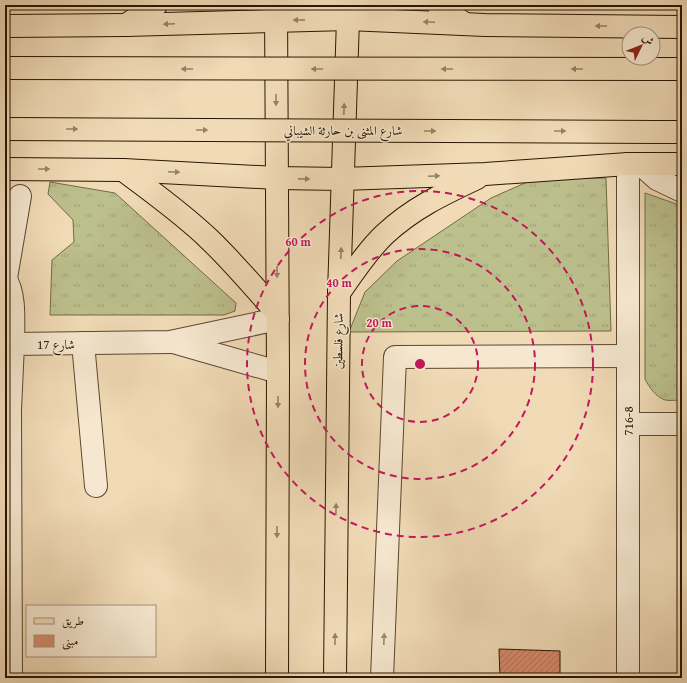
<svg xmlns="http://www.w3.org/2000/svg" width="687" height="683" font-family="'Gentium Book Plus',Amiri,serif">
<style>
.grass{fill:url(#grass-tufts);stroke:#726b46}
.building{fill:url(#building-hatch);stroke:#291600}
.lines{fill:none;stroke-linecap:round;stroke-linejoin:round}
.minor-casing{stroke:#5b472e;stroke-width:24}
.major-casing{stroke:#291600;stroke-width:24}
.minor{stroke:#f6e8d0;stroke-width:22}
.major{stroke:#f1dbb7;stroke-width:22}
.major-bridge-casing{stroke:#291600;stroke-width:24;stroke-linecap:butt}
.major-bridge{stroke:#f1dbb7;stroke-width:22}
.oneway{fill:#978265}
.oneway2{fill:#9a8a72}
.ring{fill:none;stroke:#c2185b;stroke-width:2;stroke-dasharray:7 5}
.labels{text-anchor:middle;dominant-baseline:central;stroke-width:3;stroke-linejoin:round;paint-order:stroke}
.street-label{font-size:13px;fill:#291600;stroke:#f6e8d0}
.centre{fill:#c2185b;stroke:#f6e8d0;stroke-width:2}
.ring-label{font-size:12px;text-anchor:middle;font-weight:bold;fill:#c2185b;stroke:#f6e8d0;stroke-width:3;stroke-linejoin:round;paint-order:stroke}
</style>
<defs>
<pattern id="grass-tufts" width="24" height="20" patternUnits="userSpaceOnUse"><rect width="24" height="20" fill="#bcc08d"/><path d="M3 7l-1-3M5 7V3M7 7l1-3M15 17l-1-3M17 17v-4M19 17l1-3" fill="none" stroke="#a2a478"/></pattern>
<pattern id="building-hatch" width="6" height="6" patternUnits="userSpaceOnUse"><rect width="6" height="6" fill="#d68c6e"/><path d="M-1 1l2-2M0 6l6-6M5 7l2-2" fill="none" stroke="#ae7158"/></pattern>
</defs>
<rect width="100%" height="100%" fill="#f1dbb7"/>
<filter id="stains"><feTurbulence type="fractalNoise" baseFrequency=".005" numOctaves="4"/><feColorMatrix values="0 0 0 0 .2 0 0 0 0 .09 0 0 0 0 .02 0 0 0 .5 -.17"/></filter>
<radialGradient id="worn" r=".72"><stop offset=".6" stop-color="#630" stop-opacity="0"/><stop offset="1" stop-color="#630" stop-opacity=".3"/></radialGradient>
<g class="grass">
<polygon points="606,178 611,331 349,332 365,292 397,261 491,198 534,179"/>
<polygon points="50,182 115,193 236,303 235,311 224,315 50,315 52,260 74,242 73,220 48,194"/>
<path d="M645 193 682 206V400C677 400 670 401 665 400 656 397 649 387 645 379Z"/>
</g>
<polygon class="building" points="499,649 560,651 560,678 500,678"/>
<g class="lines">
<g class="minor-casing">
<g id="minor">
<polyline points="640,164 657,179 682,191"/>
<path d="M5 278C16 294 13 324 13 344"/>
<polyline points="6,278 20,196"/>
<polyline points="173,342 278,372"/>
<polyline points="83,343 96,486"/>
<polyline points="5,410 10,410 13,344 170,342 278,319"/>
<polyline points="10,410 11,678"/>
<polyline points="628,424 682,424"/>
<polyline points="382,678 395,357 628,356"/>
<polyline points="628,678 628,164"/>
</g>
</g>
<g class="major-casing">
<g id="major">
<polyline points="438,5 465,24"/>
<polyline points="276,6 278,372 277,678"/>
<polyline points="126,25 156,5"/>
<polyline points="5,26 126,25 348,19 485,25 682,27"/>
<polyline points="658,69 682,69"/>
<polyline points="658,132 682,132"/>
<polyline points="5,169 123,170 277,178 342,179 485,174 628,164 682,164"/>
<path d="M123 170C152 192 182 213 209 239 233 262 255 288 277 313"/>
<path d="M339 293C353 273 367 251 385 234 413 208 443 194 477 178"/>
<polyline points="335,678 339,293 348,19 347,5"/>
</g>
</g>
<use href="#minor" class="minor"/>
<use href="#major" class="major"/>
<g class="major-bridge-casing">
<g id="major-bridge">
<polyline points="5,68 658,69"/>
<polyline points="5,129 658,132"/>
</g>
</g>
<use href="#major-bridge" class="major-bridge"/>
</g>
<defs><path id="oneway-solid" d="M-6-.8H1V-3.2L6.5 0L1 3.2V.8H-6Z"/></defs>
<g class="oneway">
<use href="#oneway-solid" transform="translate(299 20) rotate(179)"/>
<use href="#oneway-solid" transform="translate(429 22) rotate(-177)"/>
<use href="#oneway-solid" transform="translate(169 24) rotate(178)"/>
<use href="#oneway-solid" transform="translate(601 26) rotate(-180)"/>
<use href="#oneway-solid" transform="translate(187 69) rotate(-180)"/>
<use href="#oneway-solid" transform="translate(317 69) rotate(-180)"/>
<use href="#oneway-solid" transform="translate(447 69) rotate(-180)"/>
<use href="#oneway-solid" transform="translate(577 69) rotate(-180)"/>
<use href="#oneway-solid" transform="translate(276 100) rotate(90)"/>
<use href="#oneway-solid" transform="translate(344 109) rotate(-88)"/>
<use href="#oneway-solid" transform="translate(72 129)"/>
<use href="#oneway-solid" transform="translate(202 130)"/>
<use href="#oneway-solid" transform="translate(430 131)"/>
<use href="#oneway-solid" transform="translate(560 131)"/>
<use href="#oneway-solid" transform="translate(44 169)"/>
<use href="#oneway-solid" transform="translate(174 172) rotate(3)"/>
<use href="#oneway-solid" transform="translate(434 176) rotate(-2)"/>
<use href="#oneway-solid" transform="translate(304 179) rotate(1)"/>
<use href="#oneway-solid" transform="translate(341 253) rotate(-88)"/>
<use href="#oneway-solid" transform="translate(277 272) rotate(90)"/>
<use href="#oneway-solid" transform="translate(278 402) rotate(90)"/>
<use href="#oneway-solid" transform="translate(336 509) rotate(-89)"/>
<use href="#oneway-solid" transform="translate(277 532) rotate(90)"/>
<use href="#oneway-solid" transform="translate(335 639) rotate(-89)"/>
</g>
<use class="oneway2" href="#oneway-solid" transform="translate(384 639) rotate(-88)"/>
<g class="ring">
<circle cx="420" cy="364" r="58"/>
<circle cx="420" cy="364" r="115"/>
<circle cx="420" cy="364" r="173"/>
</g>
<g class="labels">
<g class="street-label">
<text x="343" y="130">شارع المثنى بن حارثة الشيباني</text>
<text transform="translate(338 341) rotate(-89)">شارع فلسطين</text>
<text x="56" y="344">شارع 17</text>
<text transform="translate(628 421) rotate(-90)">716-8</text>
</g>
</g>
<circle cx="420" cy="364" r="6" class="centre"/>
<g class="ring-label">
<text x="298" y="246">60 m</text>
<text x="339" y="287">40 m</text>
<text x="379" y="327">20 m</text>
</g>
<rect width="687" height="683" fill="none" stroke="#f1dbb7" stroke-width="20"/>
<rect x="6" y="6" width="675" height="671" fill="none" stroke="#291600" stroke-width="2"/>
<rect x="10" y="10" width="667" height="663" fill="none" stroke="#291600"/>
<rect x="26" y="605" width="130" height="52" fill="#f6e8d0" stroke="#a4947d"/>
<rect x="34" y="618" width="20" height="6" fill="#f1dbb7" stroke="#a4947d"/>
<text x="62" y="625" font-size="12" fill="#291600">طريق</text>
<rect x="34" y="635" width="20" height="12" fill="#d68c6e" stroke="#a4947d"/>
<text x="62" y="645" font-size="12" fill="#291600">مبنى</text>
<g transform="translate(641 46) rotate(47)"><circle r="19" fill="#f6e8d0" stroke="#a4947d"/>
<path d="M0-3L7 15L0 10L-7 15Z" fill="#8f2418"/>
<text y="-6" font-size="11" font-weight="bold" text-anchor="middle" fill="#291600">ش</text>
</g>
<rect width="100%" height="100%" filter="url(#stains)"/>
<rect width="100%" height="100%" fill="url(#worn)"/>
</svg>
